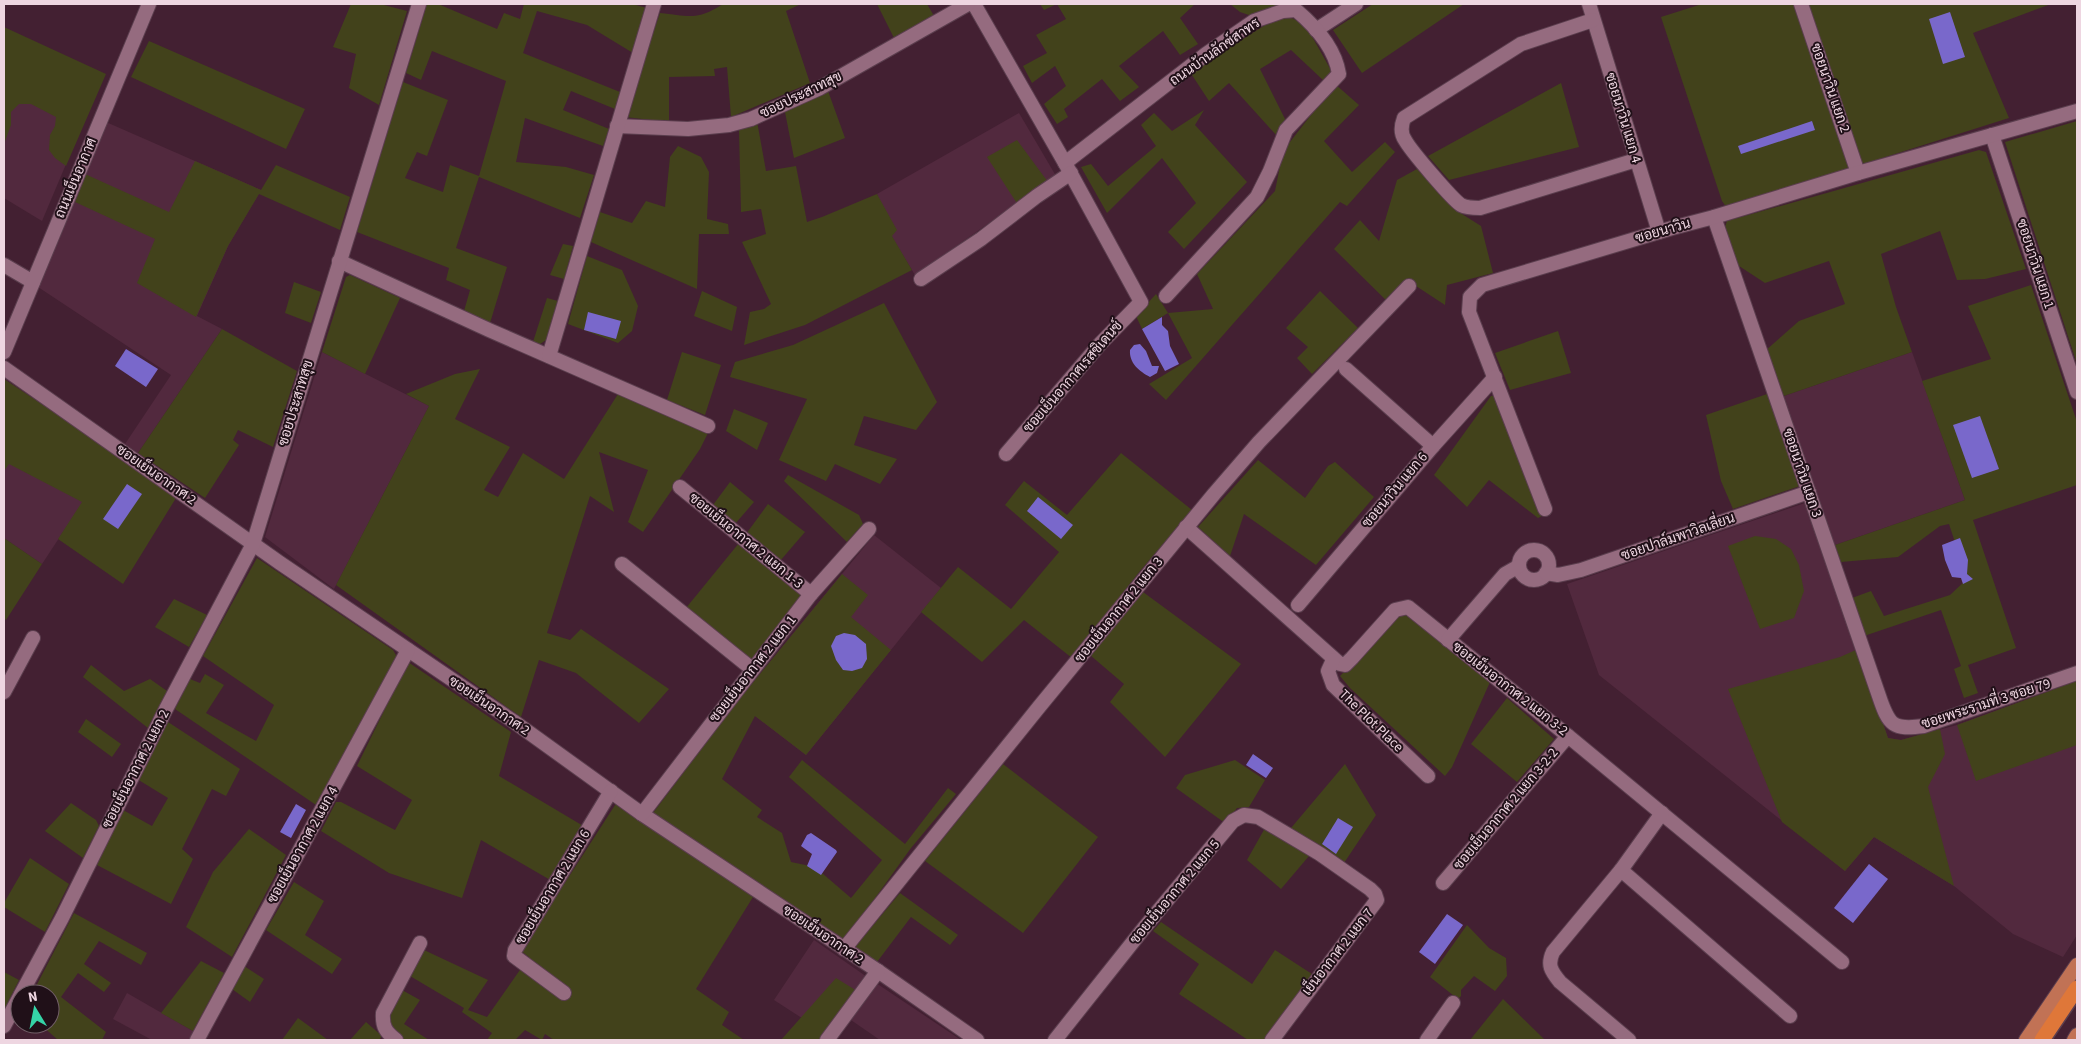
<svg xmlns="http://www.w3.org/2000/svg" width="2081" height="1044" font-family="'Source Sans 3',Sarabun,sans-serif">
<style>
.built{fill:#52293e}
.green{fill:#42421b}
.water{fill:#7968cb}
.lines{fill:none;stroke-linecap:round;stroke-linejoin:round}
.minor-casing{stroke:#5b3e4e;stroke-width:16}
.tertiary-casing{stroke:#5b3e4e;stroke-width:16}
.primary-casing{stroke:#5b3e4e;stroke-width:16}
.motorway-casing{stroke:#5b3e4e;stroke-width:18}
.minor{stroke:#956b7f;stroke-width:14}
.tertiary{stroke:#956b7f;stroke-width:14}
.primary{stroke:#c17255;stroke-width:14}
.motorway{stroke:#df7739;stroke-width:15}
.labels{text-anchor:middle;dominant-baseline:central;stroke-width:4;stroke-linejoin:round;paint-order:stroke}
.street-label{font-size:14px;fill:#eed6e1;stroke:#201018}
</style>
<rect width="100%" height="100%" fill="#432032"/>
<g class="built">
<polygon points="4,72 88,112 42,221 4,198"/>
<polygon points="1019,113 1056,176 915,275 891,236 877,194"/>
<polygon points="106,122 261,190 228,246 197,316 222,329 138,453 125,444 171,375 38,287 60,238"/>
<polygon points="322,352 429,406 334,589 265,537"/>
<polygon points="1912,352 1965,500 1835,545 1781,397"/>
<polygon points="4,379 115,453 42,564 4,538"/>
<polygon points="1805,503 1843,606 1888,738 1901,740 1957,725 2077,681 2077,935 2063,957 2013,934 1954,886 1874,837 1845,871 1599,675 1567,584"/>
<polygon points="874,535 941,588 806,755 737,702"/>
<polygon points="814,940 867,977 825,1033 774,1000"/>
<polygon points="873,981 961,1040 880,1040 848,1018"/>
<polygon points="127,993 193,1031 189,1040 152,1040 113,1019"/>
</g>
<g class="green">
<polygon points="351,4 380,4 407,11 379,105 349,88 356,54 333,47"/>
<polygon points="427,4 438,4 497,29 504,13 520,19 524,4 632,4 647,8 633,53 587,25 537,11 523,53 620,92 615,109 571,91 563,110 609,129 603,146 525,118 516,162 566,167 594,175 580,218 479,177 456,248 507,267 490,323 464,311 470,290 446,280 449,268 357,232 403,82 448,100 427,156 417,152 405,178 443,192 450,165 479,176 506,81 432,51 421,80 406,73"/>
<path d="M723 4H801L786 11 810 83 731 117 727 67 714 69 715 76 669 77V122L625 117 660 13C689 16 697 21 723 4Z"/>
<polygon points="877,4 927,4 934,16 895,40"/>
<polygon points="1040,4 1195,4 1180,18 1198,44 1180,55 1163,31 1119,66 1139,87 1120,101 1102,79 1064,109 1068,117 1057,124 1044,104 1066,86 1055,66 1032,83 1023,66 1047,53 1036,35 1066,19 1057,4 1044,10"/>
<polygon points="1230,4 1284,4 1252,16 1240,12"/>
<polygon points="1373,4 1464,4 1362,73 1333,30"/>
<polygon points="1702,4 1794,4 1852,170 1727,208 1722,201 1661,17"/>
<polygon points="1808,4 2051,4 1973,33 2009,118 1860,165"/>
<polygon points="1289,17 1305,24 1332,72 1324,81 1291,50 1260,69 1285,119 1278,137 1229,83 1209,101 1190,72 1273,20"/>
<polygon points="4,27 106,74 66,166 55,158 49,150 50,135 55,126 56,117 31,104 19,104 11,112 11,125 4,144"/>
<polygon points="149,41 305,109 286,149 131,77"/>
<polygon points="1561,83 1579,147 1449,180 1428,156"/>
<polygon points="1335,84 1359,105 1324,141 1352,172 1385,142 1395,152 1347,206 1340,202 1166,400 1149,384 1192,358 1168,313 1142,329 1136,316 1156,294 1168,313 1213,309 1197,274 1275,191 1283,151"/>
<polygon points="828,91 845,138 794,158 785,112"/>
<polygon points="1204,110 1195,125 1247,182 1184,249 1168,232 1196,203 1162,158 1107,213 1081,167 1091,164 1108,186 1156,146 1141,125 1154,113 1172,131"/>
<polygon points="757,121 766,171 796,166 807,222 822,217 877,194 897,230 892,236 912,270 805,325 744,345 750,312 764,309 771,304 742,242 766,234 761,209 741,212 739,130"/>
<polygon points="2077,121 2077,364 2005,142"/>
<polygon points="1017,140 1048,182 1018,205 987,157"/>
<polygon points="678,146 701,157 709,172 707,219 728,224 729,234 699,234 697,289 591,242 600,212 632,223 646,201 665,207 670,157"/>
<polygon points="1979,150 1986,152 2026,269 1985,279 1957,280 1940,231 1881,254 1896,307 1912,352 1781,397 1765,351 1799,321 1845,304 1829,261 1765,283 1736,264 1724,230 1727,221"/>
<polygon points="195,161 261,190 276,165 350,197 340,230 259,194 228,246 196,317 137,283 155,239 75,202 85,174 169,212"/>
<polygon points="1417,169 1462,214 1481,226 1493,273 1447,285 1445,305 1416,286 1394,308 1334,249 1360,220 1379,241 1397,180"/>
<polygon points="563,244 573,246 564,279 550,275"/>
<polygon points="587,256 622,270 638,306 632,331 618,343 568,324"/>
<polygon points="350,275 400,298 365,374 322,352 346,277"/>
<polygon points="294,282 321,292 311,323 285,313"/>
<polygon points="2031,285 2077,422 2077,485 1973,520 2016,648 1968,665 1978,693 1964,698 1954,669 1961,666 1941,610 1864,636 1852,598 1871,591 1884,616 1950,595 1967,579 1949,524 1940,526 1898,557 1841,562 1835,545 1965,500 1922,381 1991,359 1968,306"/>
<polygon points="702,291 737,307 732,331 694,316"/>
<polygon points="1320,291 1358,328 1312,374 1297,358 1308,347 1286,328"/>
<polygon points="547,298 558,301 549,338 540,344 533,342"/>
<polygon points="884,303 937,402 916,430 864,416 854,445 897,459 880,484 835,464 826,481 779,460 807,399 730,377 735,362 793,345"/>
<polygon points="222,329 297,371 273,447 238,430 233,440 239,445 205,498 138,453"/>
<polygon points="1558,331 1571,373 1510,390 1495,353"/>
<polygon points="682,352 721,365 705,415 667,400"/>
<polygon points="480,369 455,419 510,447 484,490 498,497 523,453 564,479 618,394 708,433 700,449 643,532 628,522 648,470 599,452 614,512 590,496 547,633 570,640 581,629 669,689 639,723 576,673 539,660 521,717 336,585 429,406 406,394 455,374"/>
<polygon points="4,379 115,453 176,498 123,584 58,539 82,502 9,464 4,471"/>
<polygon points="1767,394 1800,486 1733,509 1721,481 1706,415"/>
<polygon points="1491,396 1495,396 1542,516 1538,518 1489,480 1467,507 1434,475"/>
<polygon points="734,409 768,423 757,450 726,431"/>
<polygon points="1121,453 1192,510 1140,571 1072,658 1024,620 982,662 921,612 958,567 1011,609 1059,552 1005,505 1024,481 1067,515"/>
<polygon points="1258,460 1305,498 1328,466 1335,462 1374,497 1316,565 1244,514 1230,556 1198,527"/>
<polygon points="788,475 859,515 863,524 847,542 784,481"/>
<polygon points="730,482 754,502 735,524 713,505"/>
<polygon points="768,504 805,532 780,561 746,534"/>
<polygon points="1755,536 1776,539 1791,549 1799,565 1804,591 1794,618 1760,629 1728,546"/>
<polygon points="4,538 42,564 6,620 4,618"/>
<polygon points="739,543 803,593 752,662 686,608"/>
<polygon points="257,558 393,650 397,657 316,805 175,709 190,679 200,683 205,674 224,685 206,713 256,741 274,705 203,656"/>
<polygon points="842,574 868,595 851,617 891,650 806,755 755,716 722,779 762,810 757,817 782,833 791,862 815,867 851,898 882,860 789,777 802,760 905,844 948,788 956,794 911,848 845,940 653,813 737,702"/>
<polygon points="1143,592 1241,664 1165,757 1110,702 1124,684 1090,655"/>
<polygon points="174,599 207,615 189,647 155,627"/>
<polygon points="1405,610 1490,682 1452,767 1445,776 1350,688 1340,676"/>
<polygon points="1858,649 1888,738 1901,740 1940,729 1945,754 1928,787 1954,886 1874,837 1845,871 1782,822 1728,689 1840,657"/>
<polygon points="408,662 511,732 499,776 585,827 552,881 481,840 462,898 389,873 321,831 336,802 341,802 395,830 412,800 357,766"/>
<polygon points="91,665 124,691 150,679 167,691 148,728 83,677"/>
<polygon points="2077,681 2077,745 1976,781 1957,725"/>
<polygon points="1507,698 1554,739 1517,782 1471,744"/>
<polygon points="86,719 121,744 112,757 78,732"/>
<polygon points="168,722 240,769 226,796 212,789 182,849 193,859 171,904 97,865 123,810 152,826 168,798 137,779"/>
<polygon points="1235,760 1265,780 1249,807 1237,808 1225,823 1176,788 1185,775"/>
<polygon points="1003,764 1098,837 1023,933 925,861"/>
<polygon points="1345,764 1376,815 1344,863 1291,828"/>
<polygon points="617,802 753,897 696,989 729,1012 722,1025 744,1040 554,1040 545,1034 542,1040 525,1030 515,1040 487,1040 492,1033 462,1012 464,1008 410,976 424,950 488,980 468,1010 487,1017 529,957 521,951"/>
<polygon points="71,803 96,820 99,826 83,858 45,831"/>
<polygon points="1265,828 1309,856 1281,889 1247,860"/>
<polygon points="249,829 286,855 232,957 186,927 213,872"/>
<polygon points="30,858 69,884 45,932 4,907 4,903"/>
<polygon points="294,882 324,901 305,935 342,959 332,974 266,930"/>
<polygon points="900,893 958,935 950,945 911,917 877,962 855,947"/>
<polygon points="74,913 147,953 141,965 99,941 84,964 111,983 104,992 78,973 61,997 106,1032 102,1040 58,1040 40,1024 50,1024 50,994 32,994"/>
<polygon points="1161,922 1252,984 1275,950 1312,974 1264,1040 1248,1040 1179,994 1199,964 1153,931"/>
<polygon points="1467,925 1489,948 1506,958 1507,976 1495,991 1474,976 1461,990 1461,996 1458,999 1430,977"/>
<polygon points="201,961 224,973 193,1031 161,1013"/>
<polygon points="244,966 264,979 250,1002 232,989"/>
<polygon points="4,972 19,980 4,1010"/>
<polygon points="836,978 857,991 820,1040 781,1040"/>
<path d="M402 990 420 1000 404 1024 429 1040C405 1040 395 1044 386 1017Z"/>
<polygon points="1503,999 1545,1040 1470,1040"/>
<polygon points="298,1018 328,1040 282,1040"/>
<polygon points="366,1022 382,1036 379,1040 350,1040"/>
</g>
<g class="water">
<polygon points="1950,12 1965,57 1943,64 1929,19"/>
<polygon points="1812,121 1815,130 1741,154 1738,146"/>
<polygon points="588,312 621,321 616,339 584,330"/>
<polygon points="1162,317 1162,325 1168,331 1170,346 1179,364 1165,371 1142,329"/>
<path d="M1140 344 1146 351 1152 366H1159L1157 373 1150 377C1139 371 1129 363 1130 350L1134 345Z"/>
<polygon points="126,349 158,369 146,387 115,366"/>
<polygon points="1980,416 1999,469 1972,478 1953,425"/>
<polygon points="127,484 142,494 118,529 103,519"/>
<polygon points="1038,497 1073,525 1061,539 1027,511"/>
<polygon points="1960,538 1968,560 1967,574 1973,579 1963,584 1961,578 1952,577 1945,560 1942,545"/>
<polygon points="844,633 855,635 866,644 867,659 862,668 852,671 843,670 836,660 831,646 836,636"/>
<polygon points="1253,754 1273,768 1266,778 1246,765"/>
<polygon points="296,804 306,810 291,838 280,832"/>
<polygon points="1338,818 1353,827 1336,854 1322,844"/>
<polygon points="811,833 836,850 837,852 821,875 807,866 812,854 801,846 807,835"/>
<polygon points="1869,864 1888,879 1853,923 1834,908"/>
<polygon points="1447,914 1463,925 1435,964 1419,952"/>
</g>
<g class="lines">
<g class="minor-casing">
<g id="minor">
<polyline points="974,4 1065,163 1141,302 1100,344 1006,454"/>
<polyline points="1589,4 1659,232"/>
<polyline points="1801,4 1858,173"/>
<path d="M1593 20 1521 44 1404 118C1401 126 1400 133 1405 140 1411 151 1452 199 1461 205 1467 208 1474 208 1480 208L1636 160"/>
<polyline points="1316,30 1356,4"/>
<polyline points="617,126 688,129 729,125 751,119 820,88 968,4"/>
<polyline points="1992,135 2077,392"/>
<path d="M1065 163 1206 54 1254 21 1283 11 1296 10C1315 26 1335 48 1339 74L1286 130 1270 171 1257 197 1166 296"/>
<path d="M1714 217 1879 696C1889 726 1893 730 1924 726L2077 673"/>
<polyline points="339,261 489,330 708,426"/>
<polyline points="4,265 33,282"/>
<polyline points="921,279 981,239 1037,196 1071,173"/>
<polyline points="549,356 654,4"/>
<polyline points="4,368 280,563 513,721 642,814 878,971 977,1040"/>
<polyline points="1346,369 1433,446"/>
<polyline points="680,487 811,594"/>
<polyline points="1545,509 1469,312 1470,297 1482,285 1672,228 1714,217 1858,173 2077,111"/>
<polyline points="1186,527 1340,664 1345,665 1352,658 1395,610 1408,607 1568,736 1842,962"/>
<circle cx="1534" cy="565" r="15"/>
<polyline points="622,564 752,669"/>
<polyline points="1546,573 1558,575 1581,570 1809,492"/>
<polyline points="1298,605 1433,446 1495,377"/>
<polyline points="1448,640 1505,574 1519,566"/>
<polyline points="1333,660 1328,671 1333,685 1428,776"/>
<polyline points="4,692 33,638"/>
<polyline points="642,814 811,594 869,529"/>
<polyline points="1621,870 1790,1016"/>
<polyline points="1443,883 1568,736"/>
<polyline points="844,949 1039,707 1214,494 1259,442 1409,286"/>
<polyline points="564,993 514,956 515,950 611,791"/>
<polyline points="21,994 62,918 166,709 253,544 419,4"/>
<polyline points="4,1026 20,996"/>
<polyline points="197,1040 408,650"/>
<path d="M396 1040C386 1032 382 1027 383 1013L420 943"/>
<polyline points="827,1040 878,971"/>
<polyline points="1055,1040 1144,928 1233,821 1244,815 1258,817 1320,854 1370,889 1375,894 1377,900 1272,1040"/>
<polyline points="1427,1040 1453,1003"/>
<path d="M1629 1040 1560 982C1551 971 1547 965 1553 952L1621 870 1662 813"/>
</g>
</g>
<g class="tertiary-casing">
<polyline id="tertiary" points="4,352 149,4"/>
</g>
<g class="primary-casing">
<g id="primary">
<polyline points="2026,1040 2077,965"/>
<polyline points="2074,1040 2077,1035"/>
</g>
</g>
<g class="motorway-casing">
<polyline id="motorway" points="2042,1040 2077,988"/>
</g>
<use href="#minor" class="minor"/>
<use href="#tertiary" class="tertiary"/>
<use href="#primary" class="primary"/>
<use href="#motorway" class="motorway"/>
</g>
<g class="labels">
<g class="street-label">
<text transform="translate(1215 52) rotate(-35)">ถนนบ้านลักซ์สาทร</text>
<text transform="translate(1830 88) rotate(71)">ซอยนาวิน แยก 2</text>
<text transform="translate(801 95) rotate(-26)">ซอยประสาทสุข</text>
<text transform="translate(1623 118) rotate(73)">ซอยนาวิน แยก 4</text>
<text transform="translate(76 178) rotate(-67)">ถนนเย็นอากาศ</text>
<text transform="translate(1663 231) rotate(-16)">ซอยนาวิน</text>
<text transform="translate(2035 264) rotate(72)">ซอยนาวิน แยก 1</text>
<text transform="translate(1073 377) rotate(-49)">ซอยเย็นอากาศเรสซิเดนซ์</text>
<text transform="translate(296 403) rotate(-73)">ซอยประสาทสุข</text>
<text transform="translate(1802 473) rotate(71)">ซอยนาวิน แยก 3</text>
<text transform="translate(156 475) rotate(35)">ซอยเย็นอากาศ 2</text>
<text transform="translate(1395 490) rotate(-50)">ซอยนาวิน แยก 6</text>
<text transform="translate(1678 537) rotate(-19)">ซอยปาล์มพาวิลเลี่ยน</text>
<text transform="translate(746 541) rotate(39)">ซอยเย็นอากาศ 2 แยก 1-3</text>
<text transform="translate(1119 610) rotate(-51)">ซอยเย็นอากาศ 2 แยก 3</text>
<text transform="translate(753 669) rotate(-52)">ซอยเย็นอากาศ 2 แยก 1</text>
<text transform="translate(1510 689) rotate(38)">ซอยเย็นอากาศ 2 แยก 3-2</text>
<text transform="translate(1986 704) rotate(-18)">ซอยพระรามที่ 3 ซอย 79</text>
<text transform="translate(489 706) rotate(34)">ซอยเย็นอากาศ 2</text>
<text transform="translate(1371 721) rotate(44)">The Plot Place</text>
<text transform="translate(136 769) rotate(-63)">ซอยเย็นอากาศ 2 แยก 2</text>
<text transform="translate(1506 809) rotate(-50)">ซอยเย็นอากาศ 2 แยก 3-2-2</text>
<text transform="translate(303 845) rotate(-61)">ซอยเย็นอากาศ 2 แยก 4</text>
<text transform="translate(553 887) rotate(-59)">ซอยเย็นอากาศ 2 แยก 6</text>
<text transform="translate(1175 892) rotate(-50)">ซอยเย็นอากาศ 2 แยก 5</text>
<text transform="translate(823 935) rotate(34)">ซอยเย็นอากาศ 2</text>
<text transform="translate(1338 952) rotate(-52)">เย็นอากาศ 2 แยก 7</text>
</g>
</g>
<rect width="2081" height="1044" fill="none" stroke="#eed6e1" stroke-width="10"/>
<g transform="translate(35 1009) rotate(350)"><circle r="24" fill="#201018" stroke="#725f68"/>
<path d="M0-4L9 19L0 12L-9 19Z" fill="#35d4a7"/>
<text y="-8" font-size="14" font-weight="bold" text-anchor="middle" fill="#eed6e1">N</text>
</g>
</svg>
